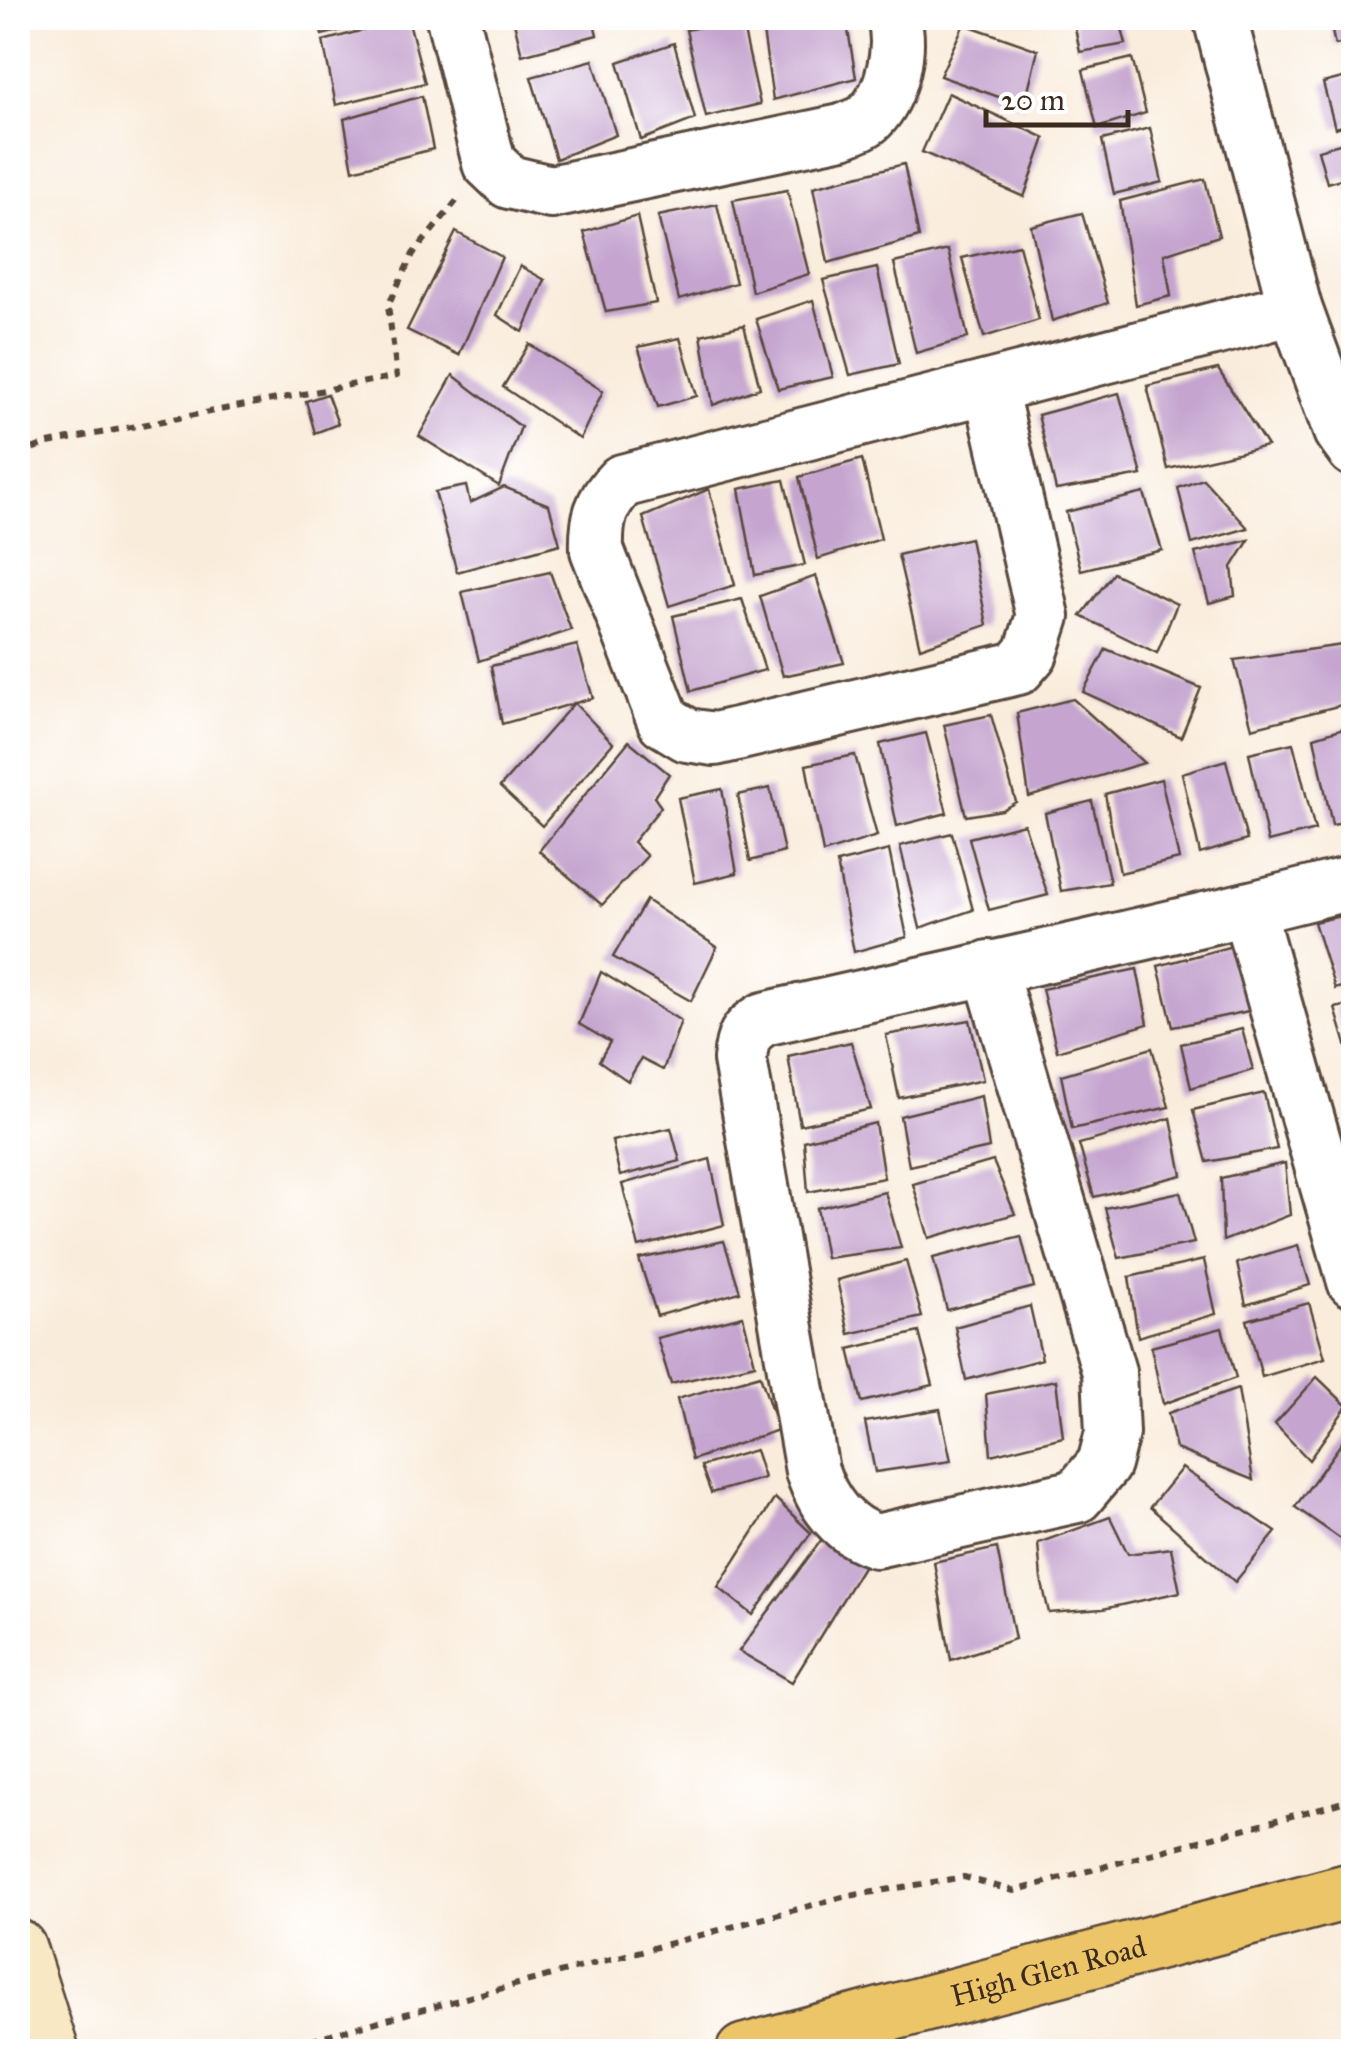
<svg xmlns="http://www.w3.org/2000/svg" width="1371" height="2069" font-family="'IM FELL Great Primer',serif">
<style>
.building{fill:#c5a4cf}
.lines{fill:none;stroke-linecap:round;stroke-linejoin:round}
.street-casing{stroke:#58473a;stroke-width:58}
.secondary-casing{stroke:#58473a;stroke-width:60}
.primary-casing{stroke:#58473a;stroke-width:60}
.path{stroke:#58473a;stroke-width:6;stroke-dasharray:8 8;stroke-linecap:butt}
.street{stroke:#fff;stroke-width:52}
.secondary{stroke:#f8e8c3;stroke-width:55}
.primary{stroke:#edc569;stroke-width:55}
.labels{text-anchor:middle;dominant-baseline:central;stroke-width:8;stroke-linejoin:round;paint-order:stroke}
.street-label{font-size:30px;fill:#3b2a1e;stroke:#fff}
</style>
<rect width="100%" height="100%" fill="#fff"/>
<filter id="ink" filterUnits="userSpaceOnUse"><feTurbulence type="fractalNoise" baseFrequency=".01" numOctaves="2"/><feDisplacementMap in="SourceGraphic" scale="20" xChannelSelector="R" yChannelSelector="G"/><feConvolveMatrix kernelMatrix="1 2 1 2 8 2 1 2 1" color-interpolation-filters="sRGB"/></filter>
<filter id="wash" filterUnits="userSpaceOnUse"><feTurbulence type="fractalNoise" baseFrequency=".0048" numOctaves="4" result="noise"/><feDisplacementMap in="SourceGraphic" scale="40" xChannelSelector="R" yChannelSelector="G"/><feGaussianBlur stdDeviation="2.25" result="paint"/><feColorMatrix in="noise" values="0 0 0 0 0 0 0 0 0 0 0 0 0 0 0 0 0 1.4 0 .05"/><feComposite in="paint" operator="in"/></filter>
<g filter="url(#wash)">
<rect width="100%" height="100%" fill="#f9ecdb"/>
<g id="blocks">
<g class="building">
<polygon points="317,18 373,18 374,22 322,35"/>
<polygon points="408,18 425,83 336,105 323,41"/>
<polygon points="513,18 593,18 597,35 522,55"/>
<polygon points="741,18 760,104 706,117 686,30"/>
<polygon points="761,18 846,18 856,78 773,100"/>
<polygon points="1073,18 1119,18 1126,44 1080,52"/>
<polygon points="1329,18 1354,18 1354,41 1335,45"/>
<polygon points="964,24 1038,50 1024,106 940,76"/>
<polygon points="674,43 695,119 641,140 618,62"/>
<polygon points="1132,58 1146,113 1097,128 1083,70"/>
<polygon points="593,60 616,135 556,159 531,77"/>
<polygon points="1354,75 1354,123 1335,128 1323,83"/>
<polygon points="948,93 1045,138 1024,197 922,152"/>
<polygon points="422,96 433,149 353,170 344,119"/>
<polygon points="1150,128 1162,182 1114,194 1102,140"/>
<polygon points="1354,140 1354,196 1352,196 1347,177 1327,183 1318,150"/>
<polygon points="904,164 919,237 828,263 813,187"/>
<polygon points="1205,179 1219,236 1164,254 1171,296 1136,305 1120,201"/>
<polygon points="787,190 809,274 752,292 733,200"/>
<polygon points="717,204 736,283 679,300 658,216"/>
<polygon points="1082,213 1108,303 1052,321 1031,226"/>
<polygon points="637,216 656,303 606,312 584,232"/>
<polygon points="456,232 502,257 459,355 407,330"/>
<polygon points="1019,245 1039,320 984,337 962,258"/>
<polygon points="948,250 968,338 916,353 894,263"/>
<polygon points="520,266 545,280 523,332 497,315"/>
<polygon points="877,268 899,364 850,375 823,280"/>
<polygon points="813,300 833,377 778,389 756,319"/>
<polygon points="744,325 760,388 713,405 701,335"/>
<polygon points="680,338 697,396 658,407 638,347"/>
<polygon points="529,344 603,391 580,439 503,387"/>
<polygon points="1218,369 1267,446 1168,469 1147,386"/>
<polygon points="453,375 521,427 499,486 419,436"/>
<polygon points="1119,393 1142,475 1056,490 1038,415"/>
<polygon points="327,394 338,424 315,433 306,401"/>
<polygon points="862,459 881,539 818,559 799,477"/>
<polygon points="1203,479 1248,528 1192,544 1178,488"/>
<polygon points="784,480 805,565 755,575 739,489"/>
<polygon points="466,486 470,503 504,487 549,505 560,544 457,572 435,492"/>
<polygon points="709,489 735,585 669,606 643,517"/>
<polygon points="1144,493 1162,550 1081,570 1066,512"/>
<polygon points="970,538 987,625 920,648 898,555"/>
<polygon points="1249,540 1232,567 1235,596 1209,603 1195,553"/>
<polygon points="550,572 571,630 479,661 462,592"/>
<polygon points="1113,573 1177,604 1157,653 1081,616"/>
<polygon points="816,576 844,663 783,676 760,596"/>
<polygon points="742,599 765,670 691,691 673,616"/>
<polygon points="577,645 593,698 502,724 491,666"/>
<polygon points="1343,645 1353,702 1252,728 1234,660"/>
<polygon points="1106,649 1201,688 1181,737 1083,692"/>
<polygon points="1073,699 1144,763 1029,797 1017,713"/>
<polygon points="574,703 613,743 542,826 500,787"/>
<polygon points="991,715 1016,802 1002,810 966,816 944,725"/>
<polygon points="1354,725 1354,821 1332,825 1314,737"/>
<polygon points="926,733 947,813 897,826 880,744"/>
<polygon points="629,741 669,774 654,797 661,807 633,842 647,856 602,905 539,851"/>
<polygon points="1293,743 1315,830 1268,842 1249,753"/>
<polygon points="855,755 877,836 823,853 806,765"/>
<polygon points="1226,760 1247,840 1200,854 1182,773"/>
<polygon points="1161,779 1179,859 1120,873 1105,794"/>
<polygon points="770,788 784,852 750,861 738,795"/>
<polygon points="722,789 737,873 695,883 678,798"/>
<polygon points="1092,801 1110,883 1061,891 1045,813"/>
<polygon points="1024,824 1048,895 989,910 969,838"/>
<polygon points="952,833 973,910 920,928 900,846"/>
<polygon points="889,850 907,937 854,952 837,863"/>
<polygon points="646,900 717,947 691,1001 613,957"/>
<polygon points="1354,913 1354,983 1335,989 1314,922"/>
<polygon points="1236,945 1258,1009 1173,1027 1158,966"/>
<polygon points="1137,969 1148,1024 1057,1051 1042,989"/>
<polygon points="601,972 681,1021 663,1070 641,1059 628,1081 599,1061 610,1042 579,1024"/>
<polygon points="1354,1004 1354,1057 1350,1058 1335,1008"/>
<polygon points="970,1020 983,1080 899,1098 886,1035"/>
<polygon points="1242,1029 1253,1070 1191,1088 1181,1044"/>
<polygon points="851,1042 871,1109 800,1125 788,1056"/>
<polygon points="1152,1048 1169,1107 1072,1129 1061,1075"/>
<polygon points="1264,1093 1277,1149 1207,1162 1193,1110"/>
<polygon points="981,1096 989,1148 909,1166 900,1116"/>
<polygon points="1171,1118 1182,1175 1094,1197 1079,1144"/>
<polygon points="875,1123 884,1178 808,1192 804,1141"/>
<polygon points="671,1128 680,1161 620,1176 612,1141"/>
<polygon points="710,1159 724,1225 639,1247 622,1184"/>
<polygon points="993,1161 1015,1214 929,1238 913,1184"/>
<polygon points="1285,1163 1290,1215 1223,1241 1221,1178"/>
<polygon points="885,1192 901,1248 826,1258 817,1208"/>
<polygon points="1180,1192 1194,1243 1119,1258 1105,1208"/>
<polygon points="1021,1236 1034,1287 947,1310 933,1258"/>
<polygon points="724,1241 740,1292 657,1316 639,1259"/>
<polygon points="1298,1245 1310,1285 1246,1305 1237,1263"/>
<polygon points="1204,1260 1216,1314 1138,1337 1129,1277"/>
<polygon points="906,1261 922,1317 849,1334 837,1280"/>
<polygon points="1309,1303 1325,1358 1262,1377 1247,1320"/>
<polygon points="1030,1306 1042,1359 966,1380 955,1327"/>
<polygon points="743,1316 755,1364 671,1384 657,1338"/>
<polygon points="1222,1328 1236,1378 1163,1404 1151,1347"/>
<polygon points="919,1332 933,1385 862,1402 849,1349"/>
<polygon points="760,1375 778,1430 692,1460 677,1399"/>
<polygon points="1317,1377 1347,1406 1309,1460 1275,1424"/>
<polygon points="1056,1380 1063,1437 991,1455 986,1394"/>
<polygon points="1238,1389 1253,1480 1176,1449 1168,1413"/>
<polygon points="940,1409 951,1461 875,1472 865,1422"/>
<polygon points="1354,1426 1354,1534 1348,1544 1295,1507"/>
<polygon points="755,1450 764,1478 711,1493 701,1466"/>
<polygon points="1182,1468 1276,1532 1235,1582 1150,1507"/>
<polygon points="775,1498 811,1533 753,1615 718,1587"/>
<polygon points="1110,1517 1128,1554 1171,1548 1180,1592 1103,1609 1049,1613 1041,1579 1038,1543"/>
<polygon points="828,1531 864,1565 792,1682 739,1651"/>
<polygon points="997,1548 1015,1639 951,1660 934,1562"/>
</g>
</g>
</g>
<g filter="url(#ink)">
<use href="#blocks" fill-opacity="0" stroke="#58473a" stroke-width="2.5"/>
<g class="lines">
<g class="street-casing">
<g id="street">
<path d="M453 18 489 163 509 182 551 192 842 131C851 127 863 124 870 117 893 94 902 48 894 18"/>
<polyline points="1220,18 1295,308 1340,431 1354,450"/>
<path d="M990 387 1043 616 1031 653 1018 668 715 739 687 735 664 721 597 550C596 520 600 503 622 481L1295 308"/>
<polyline points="1248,909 1354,1281"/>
<path d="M989 967 1109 1372 1112 1433 1104 1464 1077 1496 876 1541C842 1530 823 1504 812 1471L740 1060C742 1038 745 1030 764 1019 961 974 1158 933 1354 882"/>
</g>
</g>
<g class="secondary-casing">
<polyline id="secondary" points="18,1948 51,2052"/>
</g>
<g class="primary-casing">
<g id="primary">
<path id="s1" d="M744 2052 1354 1890"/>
</g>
</g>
<g class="path">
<polyline points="18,454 48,443 397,376 388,305 413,254 459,198"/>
<polyline points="264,2052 843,1897 964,1877 1014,1891 1354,1799"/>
</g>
<use href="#street" class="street"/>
<use href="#secondary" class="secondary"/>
<use href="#primary" class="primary"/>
</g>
</g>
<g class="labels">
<g class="street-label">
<text stroke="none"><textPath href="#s1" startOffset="315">High Glen Road</textPath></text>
</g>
</g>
<rect width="1371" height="2069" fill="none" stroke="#fff" stroke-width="60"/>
<path d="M986 110v15h142v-15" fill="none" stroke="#3b2a1e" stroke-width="5"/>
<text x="1001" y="110" font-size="30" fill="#3b2a1e" stroke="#ffffff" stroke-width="8" paint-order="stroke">20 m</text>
</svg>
